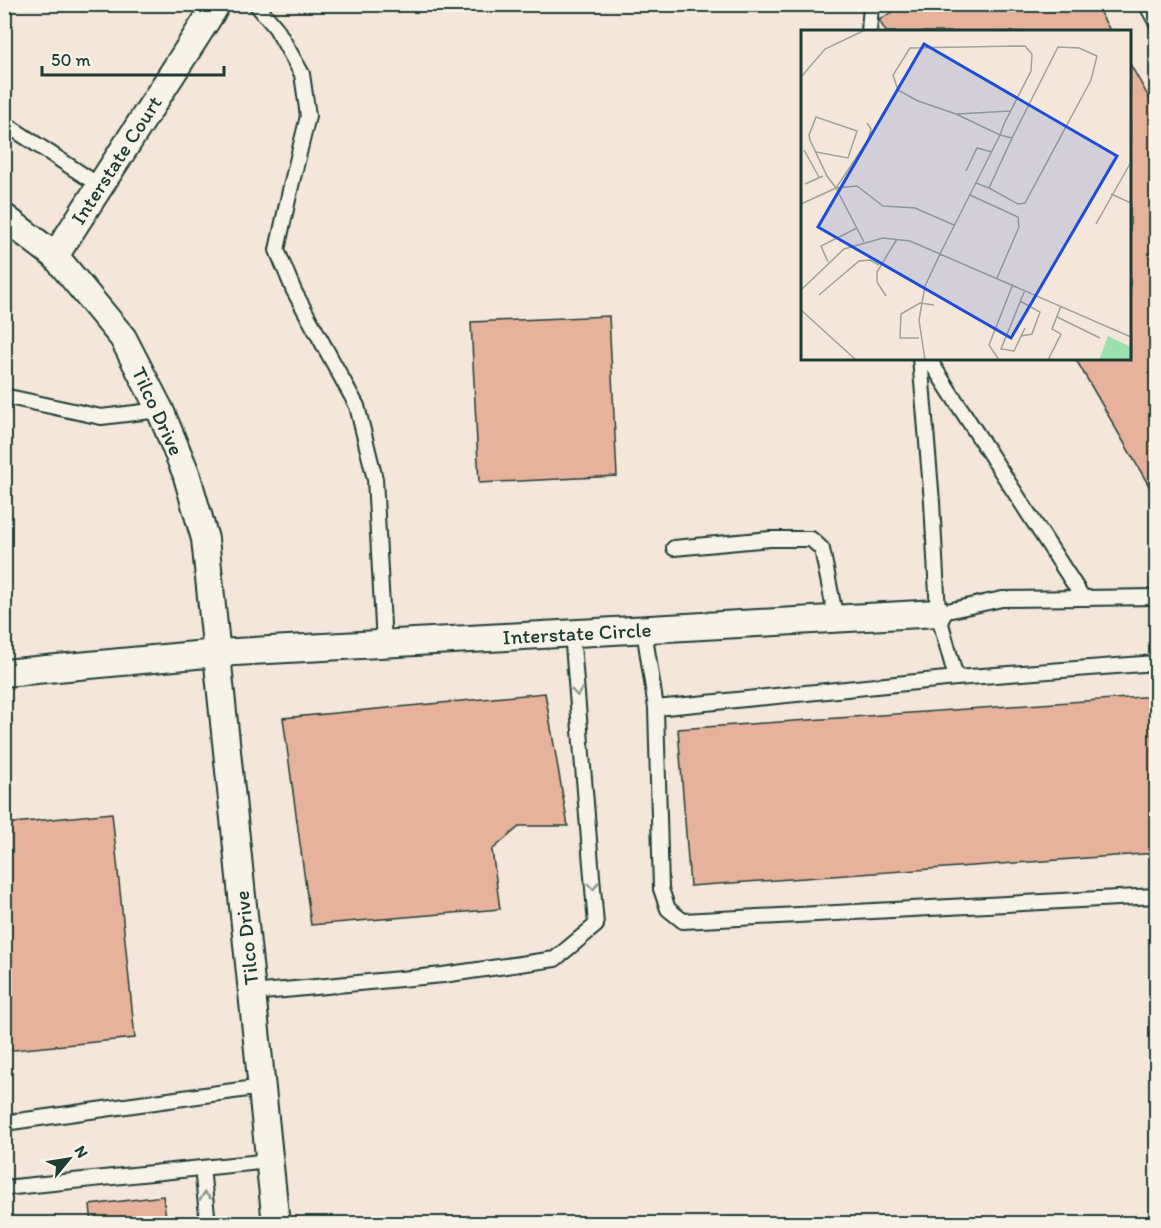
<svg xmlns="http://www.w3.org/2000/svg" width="1161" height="1228" font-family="Itim,sans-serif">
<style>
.building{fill:#e7b29b;stroke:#1f3d34;stroke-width:1.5}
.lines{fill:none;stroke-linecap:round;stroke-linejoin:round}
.lane-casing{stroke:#1f3d34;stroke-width:18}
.street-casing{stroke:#1f3d34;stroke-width:30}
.lane{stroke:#f7f3e8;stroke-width:14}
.street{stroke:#f7f3e8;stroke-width:26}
.oneway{stroke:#8b988e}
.labels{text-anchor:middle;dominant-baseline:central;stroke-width:4.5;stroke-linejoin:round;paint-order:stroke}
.street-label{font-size:21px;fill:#1f3d34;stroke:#f7f3e8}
.inset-road{fill:none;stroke:#9fa297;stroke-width:1.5}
.view{fill:#1d4ed8;fill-opacity:0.15;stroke:#1d4ed8;stroke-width:3}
.inset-edge{fill:none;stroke:#1f3d34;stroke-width:3}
</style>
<rect width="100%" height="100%" fill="#f4e6d9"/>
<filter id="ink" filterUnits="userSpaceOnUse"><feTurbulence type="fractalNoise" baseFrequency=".0167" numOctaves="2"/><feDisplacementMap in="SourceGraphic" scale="12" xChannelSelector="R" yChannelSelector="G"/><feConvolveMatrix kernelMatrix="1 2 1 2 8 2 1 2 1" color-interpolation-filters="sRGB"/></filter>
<g filter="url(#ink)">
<g class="building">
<polygon points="905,4 987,4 989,8 994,4 1095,4 1111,32 886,32 879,20"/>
<polygon points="1130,64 1156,110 1156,498 1075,358 1130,358"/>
<polygon points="609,316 617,476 479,483 471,322"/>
<polygon points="545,693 568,826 520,826 492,850 500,909 311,925 283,718"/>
<polygon points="1156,696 1156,853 690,886 678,729"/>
<polygon points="112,813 135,1038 4,1051 4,824"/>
<polygon points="163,1196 167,1224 92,1224 90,1205"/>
</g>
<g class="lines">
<g class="lane-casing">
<g id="lane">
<polyline points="256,4 276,28 302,74 308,116 291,186 277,250 294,291 357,406 375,479 384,644"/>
<polyline points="1146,4 1156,22"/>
<polyline points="869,32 871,4"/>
<polyline points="4,123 100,186"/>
<polyline points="928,358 1083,598"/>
<polyline points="4,396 101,417 160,410"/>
<polyline points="674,548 770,539 811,539 822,549 836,619"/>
<polyline points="938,613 1002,599 1156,597"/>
<polyline points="644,630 656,708 956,678 938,613 932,502 920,358"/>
<polyline points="956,678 1156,663"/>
<polyline points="656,708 661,889 668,909 683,921 1156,896"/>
<polyline points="252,993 443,975 555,959 596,925 572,633"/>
<polyline points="4,1123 262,1087"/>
<polyline points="202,1168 208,1224"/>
<polyline points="4,1188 270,1161"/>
</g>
</g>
<g class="street-casing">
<g id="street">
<polyline points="4,217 55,256 123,338 160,410 186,473 205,539 276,1224"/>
<polyline points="55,256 217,4"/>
<polyline points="4,673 217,653 938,613"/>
</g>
</g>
<use href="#lane" class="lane"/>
<use href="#street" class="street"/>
</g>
<defs><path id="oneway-chevron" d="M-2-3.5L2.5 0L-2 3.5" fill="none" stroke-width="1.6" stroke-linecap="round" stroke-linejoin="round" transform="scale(1.5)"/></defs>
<g class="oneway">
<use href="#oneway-chevron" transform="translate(577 692) rotate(85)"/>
<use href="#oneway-chevron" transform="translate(593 886) rotate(85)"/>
<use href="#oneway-chevron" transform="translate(205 1196) rotate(-97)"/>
</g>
</g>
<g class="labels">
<g class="street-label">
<text transform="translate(116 160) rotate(-57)">Interstate Court</text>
<text transform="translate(158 411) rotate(65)">Tilco Drive</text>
<text transform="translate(577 633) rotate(-3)">Interstate Circle</text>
<text transform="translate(246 938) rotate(-96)">Tilco Drive</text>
</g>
</g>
<g transform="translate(801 30)">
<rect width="330" height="330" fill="#f4e6d9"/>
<path d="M307 306 330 317V330H298Z" fill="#9be1ad"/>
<path class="inset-road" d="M0 47 24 19 64 0M156 84 210 81M3 120 18 147M15 122 47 128 56 101 15 87 8 105 9 110 26 146 35 158M165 141 176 118 191 122M4 154 22 146M35 158 56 156 82 176 114 178 153 195M35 158 67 110 70 99 66 93M188 158 217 174 224 173 290 50 296 26 278 18 257 17 211 108M310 164 330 173M169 165 217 187 218 197 196 248M0 174 35 158 63 212M295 194 330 132M27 232 20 216 56 198M0 260 43 219 82 208 109 211 330 307M18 265 58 231 69 230 78 235M85 266 76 252V242L96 209M219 271 239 282 231 304 220 306M0 280 55 330M256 287 299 308M224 298 213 321 200 319 224 260M118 308H99L100 284 119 273 133 275M124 330 118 290 124 256 140 222 199 105 203 94 230 41 231 24 224 16 109 18 92 45 97 60 117 71 155 84 199 105 211 108 188 158 175 153M198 330 188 315 212 254M247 330 260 304 251 299 260 276"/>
<path class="view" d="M123 14 316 126 210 308 17 197Z"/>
<rect width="330" height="330" class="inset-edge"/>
</g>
<rect width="1161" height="1228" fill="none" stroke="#f7f3e8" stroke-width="24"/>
<rect x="12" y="12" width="1137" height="1204" fill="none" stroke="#1f3d34" stroke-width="2" filter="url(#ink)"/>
<g transform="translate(69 1159) rotate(60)" stroke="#f7f3e8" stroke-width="4.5" paint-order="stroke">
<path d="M0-4.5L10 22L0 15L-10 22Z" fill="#1f3d34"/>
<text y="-9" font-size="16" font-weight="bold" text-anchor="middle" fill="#1f3d34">N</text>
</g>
<path d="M42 66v9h182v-9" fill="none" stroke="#1f3d34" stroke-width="3"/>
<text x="51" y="66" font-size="18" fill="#1f3d34" stroke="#f7f3e8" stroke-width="4.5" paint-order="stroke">50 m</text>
</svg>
